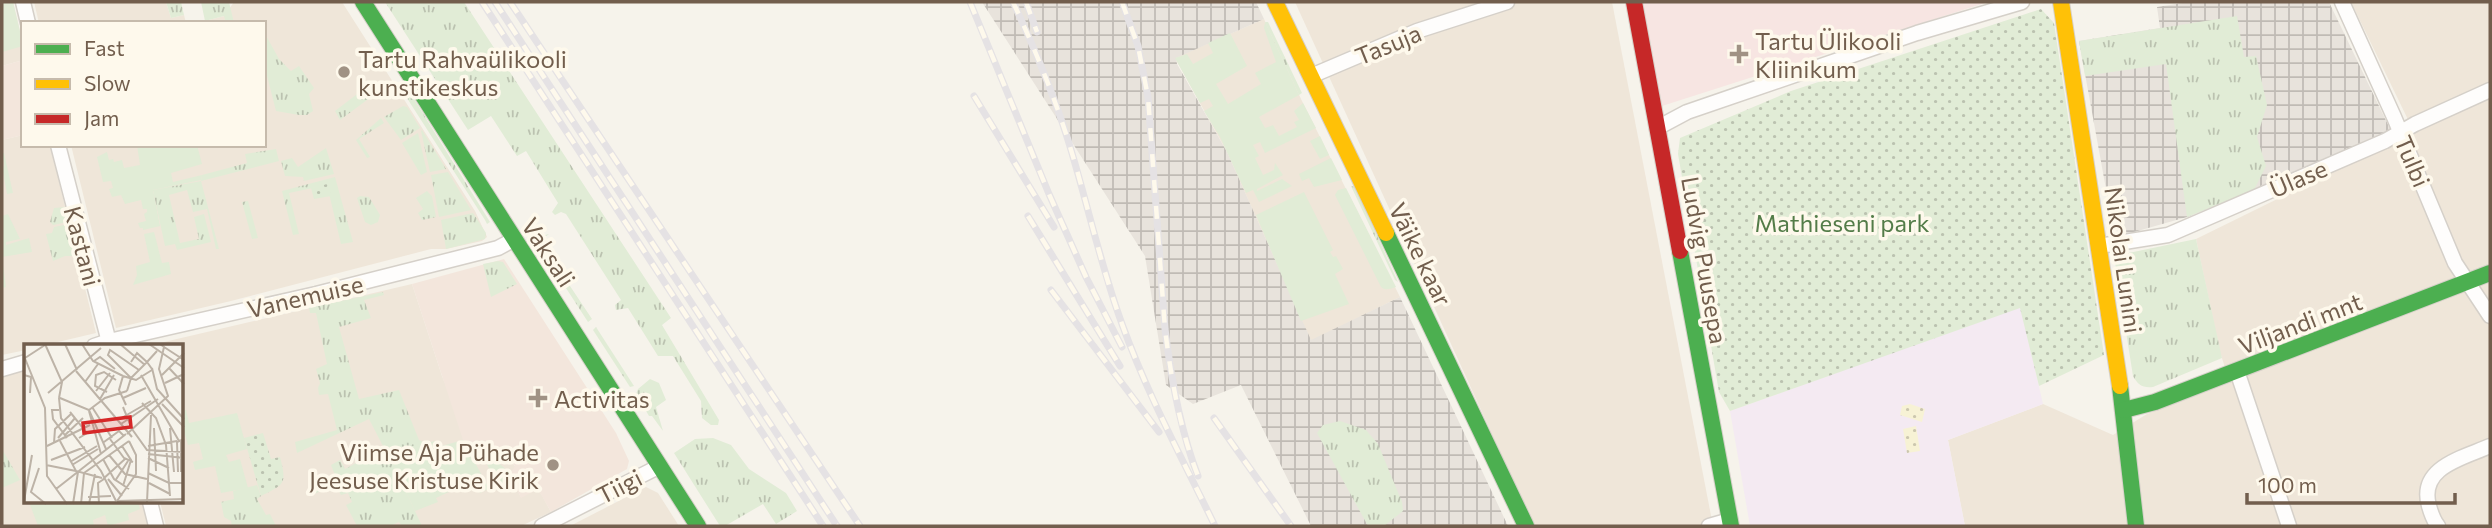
<svg xmlns="http://www.w3.org/2000/svg" width="2492" height="528" font-family="Commissioner,sans-serif">
<style>
.residential{fill:#efe6d9}
.commercial{fill:#f3e6dc}
.industrial{fill:url(#industrial-grid)}
.education{fill:#f4eaf2}
.medical{fill:#f7e5e2}
.grass{fill:url(#grass-tufts)}
.sand{fill:url(#sand-dots)}
.park{fill:url(#park-dots)}
.garden{fill:#e1ecd6}
.lines{fill:none;stroke-linecap:round;stroke-linejoin:round}
.street-casing{stroke:#d5d0c9;stroke-width:17}
.fast-casing{stroke:#d6d0c9;stroke-width:18}
.slow-casing{stroke:#d6d0c9;stroke-width:18}
.jam-casing{stroke:#d6d0c9;stroke-width:18}
.street{stroke:#fefdfc;stroke-width:14}
.fast{stroke:#4caf50;stroke-width:16}
.slow{stroke:#ffc107;stroke-width:16}
.jam{stroke:#c62828;stroke-width:16}
.rail-casing{stroke:#e5e2e4;stroke-width:7}
.rail{stroke:#fef9ec;stroke-width:4.5;stroke-dasharray:13;stroke-linecap:butt}
.poi-dot{fill:#a09284;stroke:#fef9ec;stroke-width:2.5}
.labels{text-anchor:middle;dominant-baseline:central;stroke-width:7;stroke-linejoin:round;paint-order:stroke}
.poi-label{font-size:24px;fill:#725e4d;stroke:#fef9ec;text-anchor:start}
.street-label{font-size:24px;fill:#725e4d;stroke:#fef9ec}
.park-label{font-size:24px;fill:#537c48;stroke:#fef9ec}
.inset-road{fill:none;stroke:#bdb3a7;stroke-width:2}
.view{fill:#d62828;fill-opacity:0.15;stroke:#d62828;stroke-width:3.5}
.inset-edge{fill:none;stroke:#725e4d;stroke-width:3.5}
</style>
<defs>
<pattern id="industrial-grid" width="8" height="8" patternUnits="userSpaceOnUse" patternTransform="scale(1.75)"><rect width="8" height="8" fill="#e8e3dc"/><path d="M0 4h8M4 0v8" fill="none" stroke="#c0bbb5"/></pattern>
<pattern id="grass-tufts" width="24" height="20" patternUnits="userSpaceOnUse" patternTransform="scale(1.75)"><rect width="24" height="20" fill="#e1ecd6"/><path d="M3 7l-1-3M5 7V3M7 7l1-3M15 17l-1-3M17 17v-4M19 17l1-3" fill="none" stroke="#bbc2b0"/></pattern>
<pattern id="sand-dots" width="8" height="8" patternUnits="userSpaceOnUse" patternTransform="scale(1.75)"><rect width="8" height="8" fill="#f7f2d5"/><path d="M2 2h.1M6 6h.1" fill="none" stroke="#ccc7af" stroke-width="1.8" stroke-linecap="round"/></pattern>
<pattern id="park-dots" width="8" height="8" patternUnits="userSpaceOnUse" patternTransform="scale(1.75)"><rect width="8" height="8" fill="#e1ecd6"/><path d="M2 2h.1M6 6h.1" fill="none" stroke="#bbc2b0" stroke-width="1.8" stroke-linecap="round"/></pattern>
</defs>
<rect width="100%" height="100%" fill="#f6f3eb"/>
<g class="residential">
<polygon points="2,2 13,2 23,44 23,60 2,66"/>
<polygon points="34,2 166,2 171,18 184,15 186,23 39,23"/>
<polygon points="234,2 342,2 475,211 487,237 482,241 446,249 431,249 231,301 116,328 71,145 264,145 264,23 197,23 224,16"/>
<polygon points="1295,2 1612,2 1713,526 1534,526"/>
<polygon points="2351,2 2490,2 2490,526 1965,526 1948,440 2043,404 2113,435 2147,414 2230,383 2220,352 2196,239 2414,132"/>
<polygon points="1264,19 1301,99 1400,297 1311,341 1227,152 1175,58"/>
<polygon points="23,135 23,145 50,145 96,333 41,346 26,346 26,350 2,355 2,140"/>
<polygon points="412,284 442,376 474,456 493,446 516,467 516,487 521,497 538,488 551,512 521,526 166,526 160,502 182,502 182,346 147,346"/>
<polygon points="26,362 26,502 150,502 156,526 2,526 2,369"/>
<polygon points="646,487 658,493 679,526 570,526"/>
</g>
<g class="commercial">
<polygon points="23,60 23,135 2,140 2,66"/>
<polygon points="504,259 616,433 629,461 627,469 551,512 538,489 521,498 510,474 515,466 494,446 473,456 463,440 412,284"/>
</g>
<g class="industrial">
<polygon points="982,2 1256,2 1264,19 1176,58 1177,64 1227,152 1311,340 1400,297 1508,526 1311,526 1241,385 1193,404 1166,385 1145,256"/>
<polygon points="2189,2 2329,2 2391,131 2187,217 2120,236 2112,222 2079,41 2160,28 2157,7"/>
</g>
<polygon class="education" points="2021,307 2043,404 1948,440 1965,526 1750,526 1730,411"/>
<polygon class="medical" points="1643,2 1988,2 1662,106"/>
<g class="grass">
<polygon points="166,2 181,2 184,15 171,18"/>
<polygon points="201,2 229,2 234,23 226,23 224,16 205,21"/>
<polygon points="385,2 464,2 671,318 662,325 719,420 718,425 711,425 702,418 701,401 673,356 658,356 628,308 616,310 615,305 621,300 566,214 561,212 555,215 552,212 558,203 526,151 517,156 491,116 468,130"/>
<polygon points="2237,16 2244,57 2256,56 2267,105 2257,137 2266,166 2254,190 2187,217 2166,64 2085,76 2079,41"/>
<polygon points="1265,22 1268,22 1302,93 1299,95"/>
<polygon points="264,32 279,59 291,71 299,66 314,88 309,94 313,111 307,115 299,115 276,111 264,64"/>
<polygon points="365,88 371,97 340,120 335,111"/>
<polygon points="405,95 409,95 414,99 490,222 487,224 485,220"/>
<polygon points="403,106 407,107 420,128 401,140 384,117"/>
<polygon points="381,118 384,123 359,139 370,157 367,158 356,140"/>
<polygon points="422,130 446,169 430,172 421,131"/>
<polygon points="418,133 427,172 421,175 402,143"/>
<polygon points="326,148 334,174 304,181 303,177 285,176 281,161 292,158 298,167"/>
<polygon points="276,149 279,161 201,181 219,249 216,249 207,209 193,212 187,190 169,195 180,243 199,239 194,217 204,214 211,242 177,250 175,244 165,246 153,190 201,181 202,175 247,163 245,154"/>
<polygon points="448,172 471,210 439,217 431,175"/>
<polygon points="335,177 353,242 341,244 327,185 289,193 299,234 293,235 282,191"/>
<polygon points="1351,186 1355,187 1398,282 1395,280"/>
<polygon points="427,191 432,196 436,217 422,220 418,213 423,209 416,198"/>
<polygon points="360,196 369,197 380,215 378,222 371,225 365,222 357,198"/>
<polygon points="248,201 258,238 252,239 242,202"/>
<polygon points="65,207 68,222 53,225 50,222 54,208"/>
<polygon points="473,213 486,233 485,239 446,249 441,220"/>
<polygon points="69,224 77,256 65,256 53,261 46,234 52,233 54,227"/>
<polygon points="549,234 540,241 592,319 588,322 540,248 538,237"/>
<path d="M2196 239 2222 358 2153 387C2142 388 2138 385 2133 376L2114 256Z"/>
<polygon points="498,261 503,262 517,284 491,297 483,264"/>
<polygon points="383,292 384,295 364,300 371,318 339,327 359,399 399,390 419,440 427,444 395,450 391,460 422,526 402,526 399,522 390,526 357,526 346,505 352,502 348,493 341,495 335,484 310,496 308,489 335,475 331,465 340,460 345,469 384,448 369,419 297,453 295,442 337,430 328,394 319,395 318,388 320,383 316,369 327,364 316,313 310,313 309,308"/>
<polygon points="596,327 634,386 630,387 593,330"/>
<polygon points="650,379 659,383 666,400 656,407 663,431 652,416 649,416 636,394 638,389"/>
<polygon points="1340,421 1366,430 1378,444 1402,502 1403,511 1384,526 1368,526 1317,433 1323,425"/>
<polygon points="713,438 731,445 749,469 786,493 797,511 776,524 763,504 725,526 720,526 674,453 695,439"/>
<polygon points="2,449 20,480 2,488"/>
<polygon points="257,485 261,496 257,499 266,515 270,514 276,526 232,526 231,521 224,517 221,502 234,499 233,491"/>
</g>
<g class="sand">
<polygon points="1910,404 1925,409 1922,422 1900,415 1902,406"/>
<polygon points="1916,426 1920,451 1907,453 1903,429"/>
</g>
<g class="park">
<polygon points="2041,9 2054,23 2104,355 2039,386 2020,308 1730,411 1719,392 1678,154 1680,138 1791,91"/>
<polygon points="327,184 330,186 331,196 314,199 311,188"/>
<path d="M263 433 271 459 280 457C287 484 285 484 261 496L244 438Z"/>
</g>
<g class="garden">
<polygon points="2,2 13,2 23,44 23,46 2,52"/>
<polygon points="1265,22 1299,95 1259,117 1265,128 1273,125 1279,136 1297,127 1294,122 1299,120 1294,111 1303,103 1316,128 1265,153 1260,142 1253,145 1259,156 1255,158 1263,175 1274,170 1275,163 1283,175 1257,189 1257,191 1282,179 1292,186 1259,202 1253,190 1246,193 1220,137 1204,111 1213,106 1209,99 1200,103 1175,58 1187,54 1193,64 1213,53 1208,43 1230,33 1247,66 1216,84 1228,104 1261,84 1255,73 1276,62 1264,28"/>
<polygon points="1320,136 1329,155 1320,159 1310,141"/>
<polygon points="137,145 197,145 202,164 171,173 173,182 202,175 201,180 153,190 160,226 143,230 143,228 140,228 138,223 146,221 144,214 147,212 147,209 143,209 141,200 125,204 121,195 112,197 109,189 113,188 111,181 103,182 97,157 107,152 109,160 113,159 114,162 122,160 124,168 140,165"/>
<polygon points="2,153 4,153 13,193 7,194 2,167 4,166"/>
<polygon points="1331,158 1342,180 1314,187 1309,178 1302,181 1299,174"/>
<path d="M1346 188 1396 287C1391 289 1385 291 1381 287L1335 195 1338 190Z"/>
<polygon points="1304,192 1333,250 1330,252 1333,257 1336,256 1343,269 1335,274 1349,304 1301,321 1256,215"/>
<polygon points="8,214 20,239 6,242 6,245 29,238 32,252 2,257 6,287 2,288 2,216"/>
<polygon points="154,232 162,263 169,262 171,274 133,285 137,275 136,266 150,262 144,234"/>
<polygon points="186,410 189,423 237,413 247,449 226,455 229,462 240,459 248,488 221,493 215,466 195,470 193,462 203,459 199,443 188,445 182,425 182,411"/>
<polygon points="463,440 487,485 495,481 485,460 492,457 511,474 516,487 506,491 501,483 480,493 474,480 436,498 438,502 415,511 391,460 395,450 435,441 438,447"/>
<polygon points="29,502 138,502 140,509 128,514 129,520 108,526 105,515 93,520 94,526 38,526"/>
</g>
<g class="lines">
<g class="street-casing">
<g id="street">
<polyline points="23,2 28,23"/>
<polyline points="2342,2 2394,117 2455,263 2490,316"/>
<polyline points="1311,76 1417,31 1507,2"/>
<polyline points="1657,128 1687,112 1917,33 2022,2"/>
<polyline points="58,145 110,346"/>
<polyline points="2099,246 2168,235 2385,141 2415,124 2490,90"/>
<polyline points="94,346 109,341 316,294 498,248 513,240"/>
<polyline points="2,369 26,362"/>
<polyline points="2237,371 2289,526"/>
<polyline points="150,502 156,526"/>
<polyline points="542,526 660,466"/>
<polyline points="1709,526 1730,520"/>
<path d="M2438 526C2433 520 2431 513 2429 506 2418 467 2463 458 2490 446"/>
</g>
</g>
<g class="fast-casing">
<g id="fast">
<polyline points="363,2 698,526"/>
<polyline points="1386,233 1526,526"/>
<polyline points="1680,251 1731,526"/>
<polyline points="2120,386 2136,526"/>
<polyline points="2124,410 2155,402 2490,273"/>
</g>
</g>
<g class="slow-casing">
<g id="slow">
<polyline points="1275,2 1386,233"/>
<polyline points="2061,2 2120,386"/>
</g>
</g>
<g class="jam-casing">
<polyline id="jam" points="1634,2 1680,251"/>
</g>
<use href="#street" class="street"/>
<use href="#fast" class="fast"/>
<use href="#slow" class="slow"/>
<use href="#jam" class="jam"/>
<g class="rail-casing">
<g id="rail">
<polyline points="482,2 823,526"/>
<polyline points="495,2 837,526"/>
<polyline points="510,2 860,526"/>
<polyline points="970,2 1049,194 1086,277 1122,347"/>
<path d="M1013 2C1034 47 1053 93 1068 140 1087 201 1100 264 1122 324 1148 396 1182 458 1215 526"/>
<polyline points="1026,2 1037,32"/>
<path d="M1122 2 1138 46 1148 97 1165 329C1171 378 1180 430 1198 476"/>
<polyline points="974,96 1054,227"/>
<polyline points="1028,216 1120,366"/>
<polyline points="1051,290 1159,432"/>
<polyline points="1214,418 1291,526"/>
</g>
</g>
<use href="#rail" class="rail"/>
</g>
<g class="poi-dot">
<path d="M1735.5 43.5h7v7h7v7h-7v7h-7v-7h-7v-7h7z"/>
<circle cx="344" cy="72" r="7"/>
<path d="M534.5 387.5h7v7h7v7h-7v7h-7v-7h-7v-7h7z"/>
<circle cx="553" cy="465" r="7"/>
</g>
<g class="labels">
<g class="poi-label">
<text x="1755" y="40">Tartu Ülikooli<tspan x="1755" dy="28">Kliinikum</tspan></text>
<text x="358" y="58">Tartu Rahvaülikooli<tspan x="358" dy="28">kunstikeskus</tspan></text>
<text x="554" y="398">Activitas</text>
<text x="539" y="451" text-anchor="end">Viimse Aja Pühade<tspan x="539" dy="28">Jeesuse Kristuse Kirik</tspan></text>
</g>
<g class="street-label">
<text transform="translate(1388 44) rotate(-22)">Tasuja</text>
<text transform="translate(2413 161) rotate(67)">Tulbi</text>
<text transform="translate(2298 178) rotate(-23)">Ülase</text>
<text transform="translate(83 246) rotate(75)">Kastani</text>
<text transform="translate(549 252) rotate(57)">Vaksali</text>
<text transform="translate(1421 254) rotate(64)">Väike kaar</text>
<text transform="translate(1705 260) rotate(80)">Ludvig Puusepa</text>
<text transform="translate(2124 260) rotate(82)">Nikolai Lunini</text>
<text transform="translate(305 296) rotate(-13)">Vanemuise</text>
<text transform="translate(2300 323) rotate(-21)">Viljandi mnt</text>
<text transform="translate(619 486) rotate(-27)">Tiigi</text>
</g>
<g class="park-label">
<text x="1842" y="222">Mathieseni park</text>
</g>
</g>
<g transform="translate(24 344)">
<rect width="159" height="159" fill="#f6f3eb"/>
<path class="inset-road" d="M21 0 38 38 35 54M41 0 53 26M58 0 69 17 99 32 112 36 128 26M96 0 121 21M125 0 160 24M140 3 160 16M0 12 21 64 23 132 43 160M1 14 21 1M70 17 76 13 91 25M107 18 113 9 123 18 133 7M128 24 133 45 160 75M145 24 160 40M52 27 108 93M0 31 7 33 6 49M117 31 155 97M138 31 160 9M99 32 95 46 102 61M107 34 123 18 128 25M61 38 74 20M141 39 160 30M72 47 86 29M103 47 107 34 84 11 86 6 115 26M83 48 71 42 72 31 80 28 92 36M24 49 77 4M35 54 37 74 77 127 92 157M36 54 65 66 82 105M99 54 122 44M76 55 90 31M118 59 132 74 142 101 146 152M138 60 160 83M68 63 88 94M99 63 108 85 123 106 160 108M35 66H28L29 75 43 94M65 66 81 54 103 47M65 67 77 110M46 68 63 89 55 94M94 76 127 57M97 80 134 55M130 84 132 127M146 84 150 128M103 90 144 52 135 25 140 3 136 0M41 91 59 74M34 94 51 74M86 95 100 114 109 118M36 97 52 127 78 134M80 98 95 87 100 92M30 99 31 85 47 70M23 102 66 81M98 102 107 116 99 142M124 102 153 97M124 110 160 114M85 111 101 130 123 135M124 114 145 124M79 115 90 135 105 145M27 116 61 103M46 118 73 102M22 121 52 127M48 121 74 105M15 124 7 148 22 160M154 128 153 98 160 95M157 128V96M124 129 145 139H160M79 135 101 115M84 135 98 152M91 137 104 117M125 139 146 150M32 145 102 90M64 153 87 152M0 157 8 111M93 157 112 130V111L105 97M93 157 160 155M123 158 127 71M49 160 54 128M57 160 60 129 105 97M65 160 71 130M75 160 74 139 80 135"/>
<path class="view" d="M106 73 107 83 60 89 59 79Z"/>
<rect width="159" height="159" class="inset-edge"/>
</g>
<rect width="2492" height="528" fill="none" stroke="#725e4d" stroke-width="7"/>
<rect x="21" y="21" width="245" height="126" fill="#fef9ec" stroke="#c6bbac" stroke-width="2"/>
<rect x="35" y="44" width="35" height="10" fill="#4caf50" stroke="#c6bbac" stroke-width="2"/>
<text x="84" y="56" font-size="21" fill="#725e4d">Fast</text>
<rect x="35" y="79" width="35" height="10" fill="#ffc107" stroke="#c6bbac" stroke-width="2"/>
<text x="84" y="91" font-size="21" fill="#725e4d">Slow</text>
<rect x="35" y="114" width="35" height="10" fill="#c62828" stroke="#c6bbac" stroke-width="2"/>
<text x="84" y="126" font-size="21" fill="#725e4d">Jam</text>
<path d="M2247 493v10h208v-10" fill="none" stroke="#725e4d" stroke-width="3.5"/>
<text x="2258" y="493" font-size="21" fill="#725e4d" stroke="#fef9ec" stroke-width="5" paint-order="stroke">100 m</text>
</svg>
